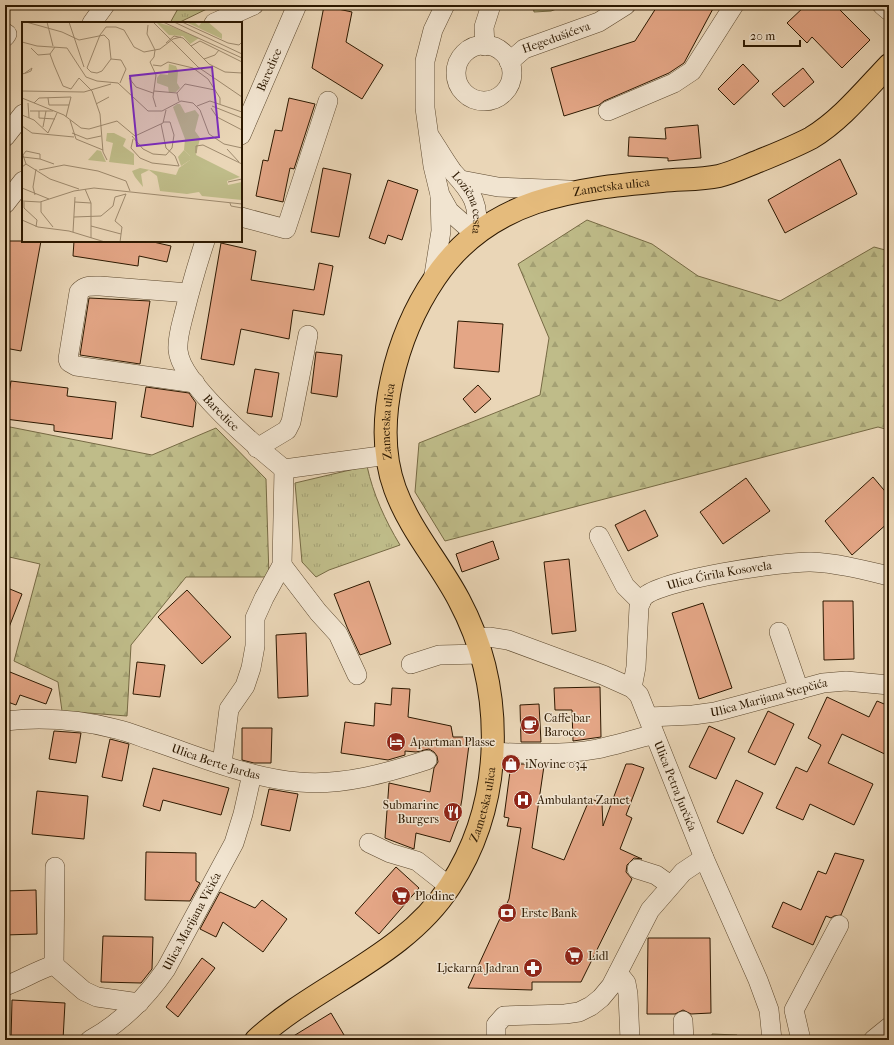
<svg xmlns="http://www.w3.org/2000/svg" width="894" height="1045" font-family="'IM FELL French Canon',serif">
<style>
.grass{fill:url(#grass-tufts);stroke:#766a44}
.forest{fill:url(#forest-firs);stroke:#766a44}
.garden{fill:#bfbc89;stroke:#766a44}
.building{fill:#e4a686;stroke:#2c1800}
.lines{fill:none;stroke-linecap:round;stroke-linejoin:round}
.minor-casing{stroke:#5c482e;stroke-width:20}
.major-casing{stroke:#2c1800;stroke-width:24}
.minor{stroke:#f1e4d0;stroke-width:19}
.major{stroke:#e5bb7c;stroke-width:22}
.labels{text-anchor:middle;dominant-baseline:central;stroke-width:3;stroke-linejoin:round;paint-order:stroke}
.street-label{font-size:12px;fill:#2c1800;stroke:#f1e4d0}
.poi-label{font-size:12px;fill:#2c1800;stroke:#f1e4d0;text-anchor:start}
.inset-road{fill:none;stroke:#9e8a6e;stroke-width:1}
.view{fill:#7b2cbf;fill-opacity:0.15;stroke:#7b2cbf;stroke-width:2}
.inset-edge{fill:none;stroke:#2c1800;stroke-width:2}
</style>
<defs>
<pattern id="grass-tufts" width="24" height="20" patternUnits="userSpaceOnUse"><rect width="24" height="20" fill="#bfbc89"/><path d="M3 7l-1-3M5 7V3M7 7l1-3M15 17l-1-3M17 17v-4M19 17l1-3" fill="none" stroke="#a4a174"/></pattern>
<pattern id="forest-firs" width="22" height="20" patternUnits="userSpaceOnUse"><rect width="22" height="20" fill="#bfbc89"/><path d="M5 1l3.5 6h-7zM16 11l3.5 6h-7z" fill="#a4a174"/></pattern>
</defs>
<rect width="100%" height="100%" fill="#ead6b7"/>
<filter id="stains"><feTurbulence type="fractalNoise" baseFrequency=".005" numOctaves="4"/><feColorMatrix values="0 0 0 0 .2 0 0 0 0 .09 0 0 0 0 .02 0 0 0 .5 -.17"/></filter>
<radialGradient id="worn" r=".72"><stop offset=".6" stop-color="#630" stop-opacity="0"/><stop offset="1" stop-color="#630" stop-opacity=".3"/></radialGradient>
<g class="grass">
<polygon points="180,5 215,5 178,23 170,23"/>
<polygon points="533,5 567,5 551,11 534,12"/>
<path d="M367 466C373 494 385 520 400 545L329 570 316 577 302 562 295 483Z"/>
</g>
<g class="forest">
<polygon points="587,220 652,244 698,276 780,301 874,247 889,251 889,430 878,427 445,541 415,492 419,443 540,395 549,338 518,264"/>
<polygon points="5,426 152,455 216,428 266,479 269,577 186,577 131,645 127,716 62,711 58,682 14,661 40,564 5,556"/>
</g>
<polygon class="garden" points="712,1034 737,1035 737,1040 712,1040"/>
<g class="building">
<polygon points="658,5 715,5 684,63 669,73 604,101 599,105 564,116 551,68 635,41"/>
<polygon points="806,5 835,5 870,40 842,68 812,37 807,43 787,23"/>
<polygon points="324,6 352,12 346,42 383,65 362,99 312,68"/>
<polygon points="743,64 759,81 734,105 718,89"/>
<polygon points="803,68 814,82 784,107 772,94"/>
<polygon points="289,98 315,104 294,169 290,168 283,202 256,196 263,160 268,161 275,130 282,131"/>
<polygon points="698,125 701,158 668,161 668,158 628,156 629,137 666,139 665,128"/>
<polygon points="840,159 857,194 785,233 768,200"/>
<polygon points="323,168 351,174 339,237 311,232"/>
<polygon points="388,180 418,190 402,240 388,235 385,244 369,238"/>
<polygon points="7,241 41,241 21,351 5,348 5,254"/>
<polygon points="74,241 149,241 171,246 167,262 139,256 138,266 73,256"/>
<polygon points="221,243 256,251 251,280 314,290 319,263 333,266 324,315 293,310 289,339 241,329 234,365 201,359"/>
<polygon points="89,298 150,301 140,364 80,355"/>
<polygon points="458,321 503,324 499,372 454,368"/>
<polygon points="316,352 342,355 337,397 311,393"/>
<polygon points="255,369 279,373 272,417 247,413"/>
<polygon points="11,381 68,388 67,396 116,402 112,439 54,431 54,425 5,419"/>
<polygon points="478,385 491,399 475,413 463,399"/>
<polygon points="146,387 189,393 196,403 193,427 141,417"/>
<polygon points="873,477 889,496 889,522 852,555 825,521"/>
<polygon points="746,478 770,511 723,544 700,512"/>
<polygon points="645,510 658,536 628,551 615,525"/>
<polygon points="493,541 499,559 462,572 456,554"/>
<polygon points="569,559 576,631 552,634 544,562"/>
<polygon points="369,581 391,644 360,655 347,627 334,594"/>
<polygon points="5,587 22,594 6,635 5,634"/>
<polygon points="187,590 231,637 202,664 158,617"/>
<polygon points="823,601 853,601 854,659 824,660"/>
<polygon points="703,603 732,688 699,699 672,613"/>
<polygon points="306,633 308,696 278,698 276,635"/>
<polygon points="137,662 165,665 160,697 133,694"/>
<polygon points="5,670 52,689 46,704 20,695 16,705 5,701"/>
<polygon points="600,687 601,737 573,741 572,710 555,710 554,688"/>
<polygon points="392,688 410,689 408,717 451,726 453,737 470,737 462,799 458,821 450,842 416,833 414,849 385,838 389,783 430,792 434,768 438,762 437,756 434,752 429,749 416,752 405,751 405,755 388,760 341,753 345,722 374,726 375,703 391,705"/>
<polygon points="827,697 869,717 877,701 889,706 889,756 842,734 828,763 873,784 854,825 810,804 803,820 776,808 796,767 807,772 821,745 808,738"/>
<polygon points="539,704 541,742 521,742 520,705"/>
<polygon points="768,711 794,724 775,765 748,752"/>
<polygon points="709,726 735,738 716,779 689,767"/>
<polygon points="242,728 272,728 271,763 254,763 242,760"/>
<polygon points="54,731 81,733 76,763 49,759"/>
<polygon points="110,739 129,744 122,781 102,777"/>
<polygon points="511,764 542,764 544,766 532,848 564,860 590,798 602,804 603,826 626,764 632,764 644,768 626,815 632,818 620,849 642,859 634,858 627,865 626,872 632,879 581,982 532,982 532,990 468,988 509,899 521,828 507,826 509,818 504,817"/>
<polygon points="153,768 229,788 221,815 163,800 160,811 143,806"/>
<polygon points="736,780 763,793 743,834 717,822"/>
<polygon points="269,789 298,794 290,831 261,825"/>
<polygon points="37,791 88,796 84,839 32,834"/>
<polygon points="146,852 196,853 196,881 200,883 190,901 145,900"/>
<polygon points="835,853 864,860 841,915 834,916 831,918 826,916 813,945 772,927 783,902 801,910 818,871 826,874"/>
<polygon points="396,867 419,888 379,934 355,913"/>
<polygon points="36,890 37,934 5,935 5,891"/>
<polygon points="220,892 255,908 262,900 287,919 263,952 223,922 216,937 200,929"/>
<polygon points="103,936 153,937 152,969 141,983 101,982"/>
<polygon points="648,938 710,938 711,1013 691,1014 683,1010 675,1014 647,1014"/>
<polygon points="202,958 215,968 178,1017 166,1007"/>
<polygon points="12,1000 65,1003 63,1040 11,1040"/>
<polygon points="331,1013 347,1040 287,1040"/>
</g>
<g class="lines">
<g class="minor-casing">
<g id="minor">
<polyline points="445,5 433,30 425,61 425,108 433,166 440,195 449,211 476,235"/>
<polyline points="882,5 889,11"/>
<polyline points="92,23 105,5"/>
<polyline points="214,23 254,5"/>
<polyline points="5,33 7,34 5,37"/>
<circle cx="484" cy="73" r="28"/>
<polyline points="485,46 484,27 491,5"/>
<path id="s1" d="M509 62 524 49 599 22 626 5"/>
<polyline points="608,111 674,83 692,71 734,5"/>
<path id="s2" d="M241 135 297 5"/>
<polyline points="5,137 23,114"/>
<path id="s3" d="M431 138C438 149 445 161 453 172 473 194 480 204 476 235"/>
<polyline points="461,180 498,187 569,190"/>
<polyline points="5,204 23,181"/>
<polyline points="241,217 286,229 328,101"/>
<path id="s4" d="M205 241C197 265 190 290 184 314 181 326 177 338 178 350 180 383 258 448 284 469L388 455"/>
<polyline points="433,281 441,231 440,196"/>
<path d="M189 293 100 286C91 286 85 285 79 292L68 359 69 362 76 366 195 383"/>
<polyline points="257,448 287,430 291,422 308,335"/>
<polyline points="599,536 625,586 641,602"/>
<polyline points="282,565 318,612 338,634 357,675"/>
<polyline points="779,632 799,690"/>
<path id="s5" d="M476 638 489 637 508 640 603 675 632 688 639 695 704 858 758 980 769 1010 772 1040"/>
<polyline points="411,664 439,655 481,654"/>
<path id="s6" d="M632 688 636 667 639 607C640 604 641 600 643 598 656 580 786 561 811 562 837 563 864 570 889 576"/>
<path id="s7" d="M649 717 693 715 715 712 823 683 846 681 889 685"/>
<path id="s8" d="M5 721C41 717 81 720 116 729 130 732 143 738 156 742 203 758 250 778 299 782 342 786 387 773 427 760"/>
<path d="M493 752C525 754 565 755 597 749 616 745 636 739 654 734"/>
<polyline points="222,764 229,709 245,686 251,668 255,646 255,618 264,598 282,565 284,469"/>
<polyline points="369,843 390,853 417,861 450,887"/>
<polyline points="637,869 656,875 670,885"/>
<polyline points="54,965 55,867"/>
<polyline points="618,973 626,983 628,994 630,1040"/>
<path d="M5 986C22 980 37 970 54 965L84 991 97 997 139 1003"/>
<polyline points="683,1021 684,1040"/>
<path id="s9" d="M90 1040C121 1023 146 998 166 969L234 843 243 814 252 774"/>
<polyline points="496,1040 496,1025 504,1016 565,1014 579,1012 591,1006 601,998 611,986 650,910 683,872 704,858"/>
<polyline points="801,1040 794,1010 839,925"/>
<polyline points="873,1040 889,1027"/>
</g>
</g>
<g class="major-casing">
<g id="major">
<path id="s10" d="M256 1040C317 984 404 957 450 886 505 802 506 688 459 600 439 562 410 530 395 489 371 423 397 334 435 278 489 198 573 189 662 181 680 179 700 180 719 176 732 173 746 166 759 161 776 154 794 147 811 138 841 120 865 90 889 65"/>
</g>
</g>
<use href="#minor" class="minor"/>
<use href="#major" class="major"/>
</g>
<defs>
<g id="cafe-disc" transform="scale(1)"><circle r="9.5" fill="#8f2418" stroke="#f1e4d0"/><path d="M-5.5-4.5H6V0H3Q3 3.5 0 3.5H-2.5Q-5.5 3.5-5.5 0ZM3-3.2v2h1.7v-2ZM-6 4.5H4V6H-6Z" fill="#fff"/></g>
<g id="hotel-disc" transform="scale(1)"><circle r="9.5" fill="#8f2418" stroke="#f1e4d0"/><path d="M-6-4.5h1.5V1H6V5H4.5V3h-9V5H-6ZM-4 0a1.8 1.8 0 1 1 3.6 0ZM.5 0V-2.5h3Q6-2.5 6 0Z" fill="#fff"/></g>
<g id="shop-disc" transform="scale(1)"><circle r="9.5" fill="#8f2418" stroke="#f1e4d0"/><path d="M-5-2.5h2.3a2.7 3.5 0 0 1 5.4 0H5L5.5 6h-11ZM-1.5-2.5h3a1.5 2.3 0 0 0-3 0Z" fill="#fff"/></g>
<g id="hospital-disc" transform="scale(1)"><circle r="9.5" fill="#8f2418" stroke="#f1e4d0"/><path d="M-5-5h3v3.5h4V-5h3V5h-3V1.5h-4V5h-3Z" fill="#fff"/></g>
<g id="restaurant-disc" transform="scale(1)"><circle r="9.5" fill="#8f2418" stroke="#f1e4d0"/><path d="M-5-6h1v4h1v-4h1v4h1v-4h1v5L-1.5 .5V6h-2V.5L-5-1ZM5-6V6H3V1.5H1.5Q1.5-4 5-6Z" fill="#fff"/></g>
<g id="supermarket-disc" transform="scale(1)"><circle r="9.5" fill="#8f2418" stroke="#f1e4d0"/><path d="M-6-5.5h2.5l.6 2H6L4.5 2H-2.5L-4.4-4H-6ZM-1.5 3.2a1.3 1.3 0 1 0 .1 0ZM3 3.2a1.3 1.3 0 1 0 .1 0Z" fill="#fff"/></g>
<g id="bank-disc" transform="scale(1)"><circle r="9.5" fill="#8f2418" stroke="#f1e4d0"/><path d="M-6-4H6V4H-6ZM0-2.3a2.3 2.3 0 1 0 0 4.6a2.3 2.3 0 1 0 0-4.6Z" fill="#fff"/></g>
<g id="pharmacy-disc" transform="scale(1)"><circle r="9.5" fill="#8f2418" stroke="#f1e4d0"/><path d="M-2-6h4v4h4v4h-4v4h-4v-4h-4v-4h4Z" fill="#fff"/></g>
</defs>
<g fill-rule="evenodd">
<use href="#cafe-disc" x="530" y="725"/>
<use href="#hotel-disc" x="396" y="742"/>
<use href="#shop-disc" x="511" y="764"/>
<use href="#hospital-disc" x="523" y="800"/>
<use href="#restaurant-disc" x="453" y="812"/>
<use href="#supermarket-disc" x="401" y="896"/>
<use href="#bank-disc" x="507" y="913"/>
<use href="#supermarket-disc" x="574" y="956"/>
<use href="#pharmacy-disc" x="533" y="968"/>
</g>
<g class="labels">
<g class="street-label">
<text stroke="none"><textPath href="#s1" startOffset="54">Hegedušićeva</textPath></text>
<text stroke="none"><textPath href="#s2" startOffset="71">Baredice</textPath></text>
<text stroke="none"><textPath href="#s10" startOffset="1105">Zametska ulica</textPath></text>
<text stroke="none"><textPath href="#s3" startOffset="76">Lozična cesta</textPath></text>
<text stroke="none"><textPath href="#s4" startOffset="190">Baredice</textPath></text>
<text stroke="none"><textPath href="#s10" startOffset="746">Zametska ulica</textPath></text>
<text stroke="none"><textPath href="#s6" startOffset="172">Ulica Ćirila Kosovela</textPath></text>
<text stroke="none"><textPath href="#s7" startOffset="122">Ulica Marijana Stepčića</textPath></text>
<text stroke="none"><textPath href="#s8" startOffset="217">Ulica Berte Jardas</textPath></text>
<text stroke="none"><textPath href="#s5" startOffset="273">Ulica Petra Jurčića</textPath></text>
<text stroke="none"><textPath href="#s10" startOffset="338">Zametska ulica</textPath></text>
<text stroke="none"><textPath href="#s9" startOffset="159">Ulica Marijana Vičića</textPath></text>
</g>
<g class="poi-label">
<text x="544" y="718">Caffe bar<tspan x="544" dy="14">Barocco</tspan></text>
<text x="410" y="742">Apartman Plasse</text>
<text x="525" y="764">iNovine 034</text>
<text x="537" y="800">Ambulanta Zamet</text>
<text x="439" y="805" text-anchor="end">Submarine<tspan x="439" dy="14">Burgers</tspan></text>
<text x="415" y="896">Plodine</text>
<text x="521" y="913">Erste Bank</text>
<text x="588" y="956">Lidl</text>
<text x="519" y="968" text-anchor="end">Ljekarna Jadran</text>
</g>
</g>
<g transform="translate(22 22)">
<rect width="220" height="220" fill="#ead6b7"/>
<path d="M134 0 148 4 177 16 168 22 161 14 147 13ZM162 128 168 134V138L159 144 156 135Z" fill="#bfbc89"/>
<path d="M164 0H172L177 4 180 0H186L200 12V17ZM147 42 154 44 156 49 155 61 158 66 154 70 147 71 146 65 135 61V56L138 52 146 53ZM155 82H158L163 91 173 88 177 93 173 109 178 116 174 133 218 155 205 159 206 163 220 160V178L180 174 177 170 165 172 138 169 135 154 127 148 119 152 121 165 113 155 110 149 118 146 154 153 157 146 168 138V134L162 128 163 117 151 85ZM85 111H92L104 117 101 124 112 132V143L87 140 91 121 84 119ZM75 128 79 129 84 140 66 138Z" fill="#bfbc89"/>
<path class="inset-road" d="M4 0 40 10 57 18 82 13 87 18 89 37M25 0 31 24M47 0 62 45M131 0 176 45 220 75M141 0 220 36M152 0 220 32M160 0 206 21 217 23 220 20M126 3 125 12 133 28 132 35 128 40 134 53 131 75 134 85M0 20 15 24 45 26 64 55 75 59 96 61 126 89H140L159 79 171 81 178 88 187 112 202 122 220 126M144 21 152 14 161 16 187 42 203 50 220 51M169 24 178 19 220 40M33 25 28 32 32 43 41 64 49 67M9 26 16 33 28 32M182 37 193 33 197 28M131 43 139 44 146 40 171 46 186 57 198 76V82M65 46 78 13 84 5H94L102 8 112 25 122 30 138 27 151 17 159 15M65 46 69 50 75 51 80 49 89 37 99 38 104 47 98 61M0 52 4 51 9 49 10 46 3 51M107 56 114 65 131 71M49 67 57 56 70 69 78 92 81 130 85 138M0 69 62 70 89 62M132 69 155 71M0 76 42 93 59 106 67 107 95 99 113 114 141 101 144 88M26 76 27 83H47M157 79 155 71 163 62 193 68M6 81 7 96M12 81 17 76 49 75 44 95M74 82 87 75M175 84 188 79 220 90M190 84 220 96M189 86 195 95 220 108M8 89H31M17 89V96L33 97M0 93 12 98 26 111M48 98 54 117 81 128M0 104 10 111 52 115M21 105 24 89M26 111 35 91M50 111 65 117 79 114M110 114 121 127 131 132 144 133 150 126 152 113 148 100H141M111 117 109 126 118 136 130 141 157 144 153 134 144 126 139 102M205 127 217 140M174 131V124L181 123 220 142M1 135 18 137M4 142 1 133 4 129 18 132V137L32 142M0 145 4 142 28 157 57 167M17 148 42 143 76 149 104 159 108 169M206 160 220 157M0 166 27 177M63 167 69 181V216M13 173 11 165 14 147M0 179 18 180 52 169 72 166 220 182M2 180V186L15 198 14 205M19 180V190L31 205M53 180 69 181M208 181 209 184 220 186M52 195 79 194 91 184 93 175 104 172M0 198 16 205 47 209 83 220M69 204 99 212M51 210 53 175M98 220 100 205 93 199 104 172"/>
<path class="view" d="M190 45 197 115 115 124 108 54Z"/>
<rect width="220" height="220" class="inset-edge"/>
</g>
<rect width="894" height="1045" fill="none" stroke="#ead6b7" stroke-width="20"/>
<rect x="6" y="6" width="882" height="1033" fill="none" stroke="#2c1800" stroke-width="2"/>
<rect x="10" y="10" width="874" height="1025" fill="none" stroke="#2c1800"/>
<path d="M744 40v6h56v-6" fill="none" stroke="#2c1800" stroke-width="2"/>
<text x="750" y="40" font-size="12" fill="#2c1800" stroke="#f1e4d0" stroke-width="3" paint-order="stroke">20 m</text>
<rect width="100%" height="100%" filter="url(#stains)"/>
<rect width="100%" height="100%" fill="url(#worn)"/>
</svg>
